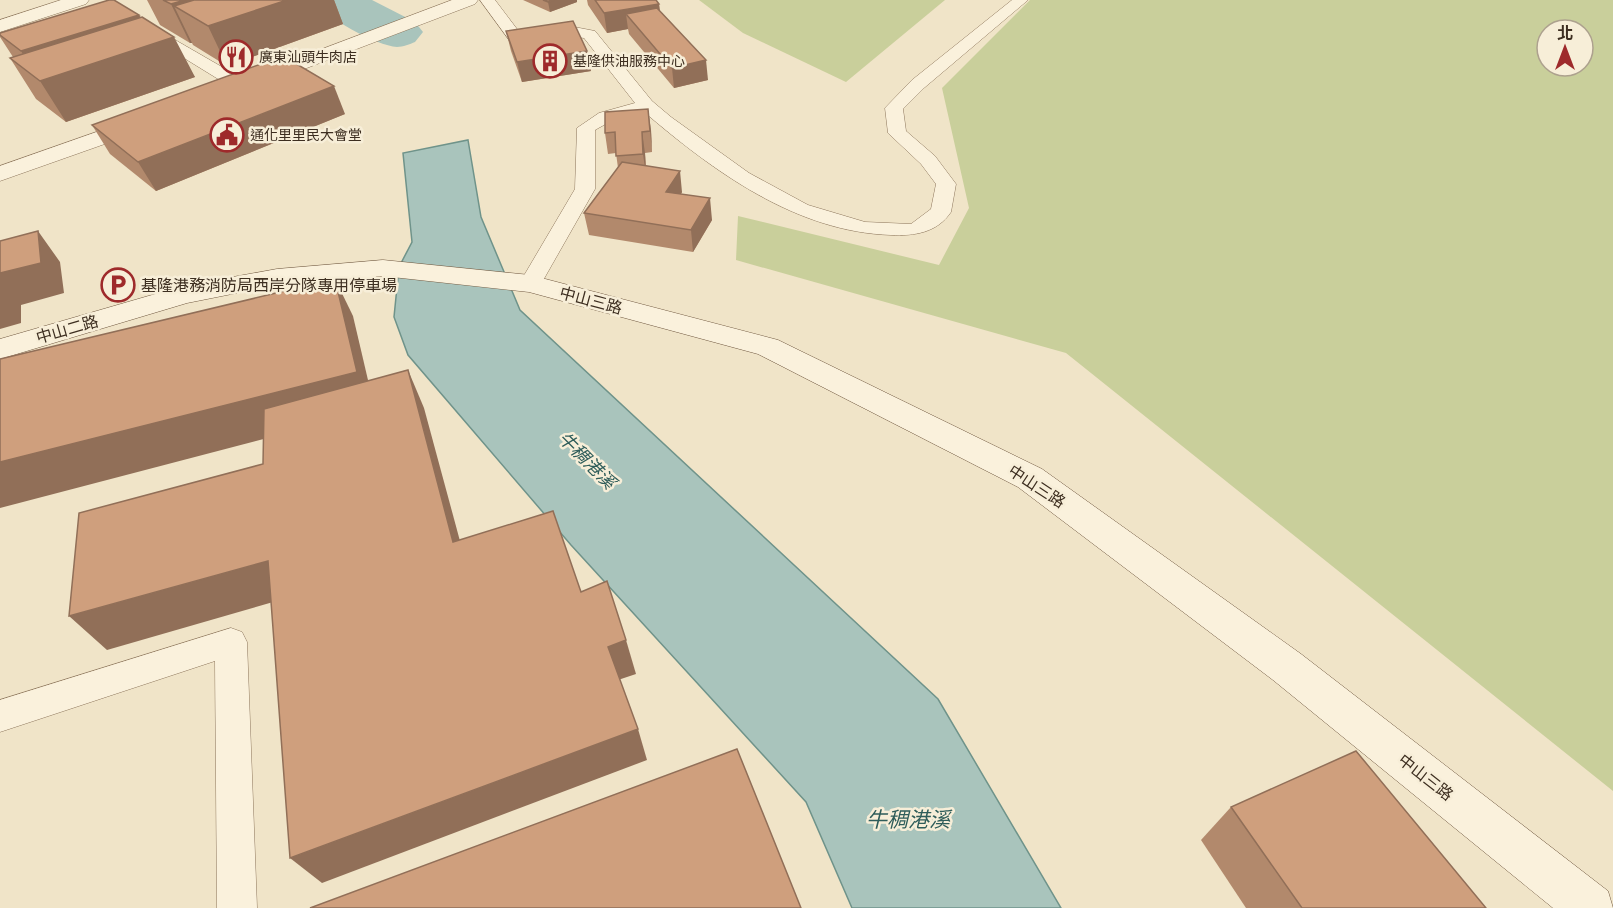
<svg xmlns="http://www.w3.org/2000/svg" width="1613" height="908" font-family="Lora,'Noto Sans TC',serif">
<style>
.green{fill:#c9cf9b;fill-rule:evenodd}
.water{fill:#a9c4bc;stroke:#6f938a;stroke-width:1.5}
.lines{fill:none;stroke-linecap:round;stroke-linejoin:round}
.river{fill:#a9c4bc;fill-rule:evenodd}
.lane-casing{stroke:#8d765c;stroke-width:1}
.street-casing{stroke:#8d765c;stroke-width:1}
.secondary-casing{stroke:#6f573f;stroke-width:1}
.lane{fill:#faf1dc;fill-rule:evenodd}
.street{fill:#faf1dc;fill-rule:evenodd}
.secondary{fill:#faf1dc;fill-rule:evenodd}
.wall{fill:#b2896c}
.shaded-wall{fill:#916f58}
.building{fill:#cf9f7d;stroke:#916f58;stroke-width:1.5}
.labels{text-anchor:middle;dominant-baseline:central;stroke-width:5;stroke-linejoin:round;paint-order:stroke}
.far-poi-label{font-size:14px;fill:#3d2e20;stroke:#f7eed8;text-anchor:start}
.poi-label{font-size:16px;fill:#3d2e20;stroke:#f7eed8;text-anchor:start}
.street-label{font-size:16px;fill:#3d2e20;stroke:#f7eed8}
.water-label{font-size:18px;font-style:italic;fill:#2f5d5a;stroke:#f7eed8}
.near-water-label{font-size:21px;font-style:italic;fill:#2f5d5a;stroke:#f7eed8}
</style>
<rect width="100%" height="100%" fill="#f0e4c8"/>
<g class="green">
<polygon points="699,0 945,0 846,82 743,33"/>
<path d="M1030 0H1613V791L1066 353 736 260 738 216 939 265 969 208 942 88ZM1547 30H1583V66H1547Z"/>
</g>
<polygon class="water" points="468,140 481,217 520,310 938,699 1061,908 852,908 806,802 571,545 408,355 394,317 399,267 412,242 403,153"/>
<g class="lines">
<path class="river" d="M313 0H372L415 22 423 32 415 42C410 44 403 47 397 47 377 46 323 16 313 0Z"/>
<g class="lane-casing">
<g id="lane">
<path d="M480 0H495L520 33 569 26 595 31 652 101 671 117 749 173 808 205 865 222 911 224 931 209 936 184 921 164 888 133 885 108 912 80 1012 0H1028L924 88 903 109 906 131 935 156 956 184 951 212C937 233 914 236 891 235 796 232 713 171 643 111L611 121 595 130V189L541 284 538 289H522L519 284 575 189 577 128 599 113 635 103 584 38 569 36 510 41Z"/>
<polygon points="151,26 248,82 251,86 242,91 236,90 145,34 143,31"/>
<polygon points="231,628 242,632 247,642 257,908 217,908 215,661 0,732 0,700"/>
</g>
</g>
<g class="street-casing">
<g id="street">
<polygon points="61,0 89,0 86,4 0,32 0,20"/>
<polygon points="452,0 478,0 475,4 262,85 248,85 245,81 248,77"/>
<polygon points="142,116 150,118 153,123 150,128 0,181 0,166"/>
</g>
</g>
<g class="secondary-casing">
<polygon id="secondary" points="383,260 530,275 778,340 1042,469 1301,654 1608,891 1613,908 1553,908 1273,680 1018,487 758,354 529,292 383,276 277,285 187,303 0,359 0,339 183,286 277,269"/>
</g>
<use href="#lane" class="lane"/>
<use href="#street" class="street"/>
<use href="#secondary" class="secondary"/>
</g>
<g class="wall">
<polygon points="147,0 334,0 343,24 227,66 193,45 192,43 190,43 160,25"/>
<polygon points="523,0 577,0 577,2 550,12"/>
<polygon points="587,0 656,0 659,4 660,12 708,80 674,88 629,34 628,29 607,33 588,5"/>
<polygon points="139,15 195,77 66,122 36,99 10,58 13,57 0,37 0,33"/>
<polygon points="506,31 591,71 522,82 511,51"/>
<polygon points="345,114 156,191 110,154 92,125"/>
<polygon points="651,130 652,152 645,153 646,166 682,192 681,194 712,220 693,252 589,235 584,213 618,168 616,153 608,154 605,133"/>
<polygon points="1231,807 1486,908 1246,908 1201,840"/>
</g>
<g class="shaded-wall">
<polygon points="185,0 334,0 343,24 227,66 208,26 174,6 192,43 190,43 171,4"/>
<polygon points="554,0 577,0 577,2 550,12 548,2"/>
<polygon points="659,4 661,23 626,14 628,29 607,33 604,13"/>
<polygon points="139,15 154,43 174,37 195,77 66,122 21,51"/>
<polygon points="587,51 591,71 522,82 517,62"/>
<polygon points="706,60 708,80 674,88 672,68"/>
<polygon points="334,86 345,114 156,191 138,162"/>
<polygon points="648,109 651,130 652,152 650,131"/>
<polygon points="642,132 645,153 646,175 643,154"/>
<polygon points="680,171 682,192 669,214 666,192"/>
<polygon points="710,198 712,220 693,252 691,230"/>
<polygon points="38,231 60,262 64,293 21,305 21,323 0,329 0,273"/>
<polygon points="335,279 353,316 375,410 0,508 0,462"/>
<polygon points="408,370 424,408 470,578 453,542"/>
<polygon points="268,561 294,596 107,650 69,616"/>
<polygon points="626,640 636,674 618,680 608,647"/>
<polygon points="638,729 647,760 322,883 290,858"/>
</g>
<g class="building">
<polygon points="109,0 114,0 139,15 21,51 0,35 0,33"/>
<polygon points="163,0 185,0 171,4"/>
<polygon points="194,0 287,0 208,26 174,6"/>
<polygon points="543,0 554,0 548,2"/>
<polygon points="595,0 656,0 659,4 604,13"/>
<polygon points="657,8 706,60 672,68 626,14"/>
<polygon points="142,17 174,37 40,81 10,58"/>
<polygon points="573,21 587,51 517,62 506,31"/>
<polygon points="283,56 334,86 138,162 92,125"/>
<polygon points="648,109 650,131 642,132 643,154 616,156 615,132 605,133 605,112"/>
<polygon points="622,162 680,171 666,192 710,198 691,230 584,213"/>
<polygon points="38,231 41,263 0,273 0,241"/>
<polygon points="335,279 357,372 0,462 0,359"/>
<polygon points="408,370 453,542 553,511 581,592 607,581 626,640 608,647 638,729 290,858 268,561 69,616 79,513 263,464 264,409"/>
<polygon points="737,749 801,908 310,908"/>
<polygon points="1356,751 1486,908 1302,908 1231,807"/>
</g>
<defs>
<g id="restaurant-ring" transform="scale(1.725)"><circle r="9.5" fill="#f7eed8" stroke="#9e2a2b" stroke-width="1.5"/><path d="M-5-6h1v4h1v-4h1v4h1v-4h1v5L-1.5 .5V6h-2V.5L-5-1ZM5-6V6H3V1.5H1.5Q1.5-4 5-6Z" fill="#9e2a2b"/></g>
<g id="building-ring" transform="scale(1.725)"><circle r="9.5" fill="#f7eed8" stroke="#9e2a2b" stroke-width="1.5"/><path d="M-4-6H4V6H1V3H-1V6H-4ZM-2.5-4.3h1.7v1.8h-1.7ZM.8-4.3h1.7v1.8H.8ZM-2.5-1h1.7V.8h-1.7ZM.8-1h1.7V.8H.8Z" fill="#9e2a2b"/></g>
<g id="civic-ring" transform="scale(1.725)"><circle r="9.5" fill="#f7eed8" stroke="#9e2a2b" stroke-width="1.5"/><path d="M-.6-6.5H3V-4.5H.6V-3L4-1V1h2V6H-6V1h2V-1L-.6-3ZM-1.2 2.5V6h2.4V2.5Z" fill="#9e2a2b"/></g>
<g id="parking-ring" transform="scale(1.725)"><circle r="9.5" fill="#f7eed8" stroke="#9e2a2b" stroke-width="1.5"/><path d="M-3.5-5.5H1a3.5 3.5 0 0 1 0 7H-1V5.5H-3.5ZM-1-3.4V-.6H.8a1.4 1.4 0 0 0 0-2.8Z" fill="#9e2a2b"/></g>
</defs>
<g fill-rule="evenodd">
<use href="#restaurant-ring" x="236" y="57"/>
<use href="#building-ring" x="550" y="61"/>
<use href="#civic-ring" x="227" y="135"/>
<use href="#parking-ring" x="118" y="285"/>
</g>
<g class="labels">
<g class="far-poi-label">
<text x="259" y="57">廣東汕頭牛肉店</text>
<text x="573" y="61">基隆供油服務中心</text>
<text x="250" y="135">通化里里民大會堂</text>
</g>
<g class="poi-label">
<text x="141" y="285">基隆港務消防局西岸分隊專用停車場</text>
</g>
<g class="street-label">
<text transform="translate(591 300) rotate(15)">中山三路</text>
<text transform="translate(67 329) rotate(-16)">中山二路</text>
<text transform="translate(1037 486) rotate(33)">中山三路</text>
<text transform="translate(1426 777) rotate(38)">中山三路</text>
</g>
<g class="water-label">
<text transform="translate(587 460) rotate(45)">牛稠港溪</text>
</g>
<g class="near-water-label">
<text x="908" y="819">牛稠港溪</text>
</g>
</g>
<g transform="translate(1565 48)"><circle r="28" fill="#f7eed8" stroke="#ada18e" stroke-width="1.5"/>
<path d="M0-4.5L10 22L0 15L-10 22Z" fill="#9e2a2b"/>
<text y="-9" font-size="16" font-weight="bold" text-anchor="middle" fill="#3d2e20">北</text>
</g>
</svg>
